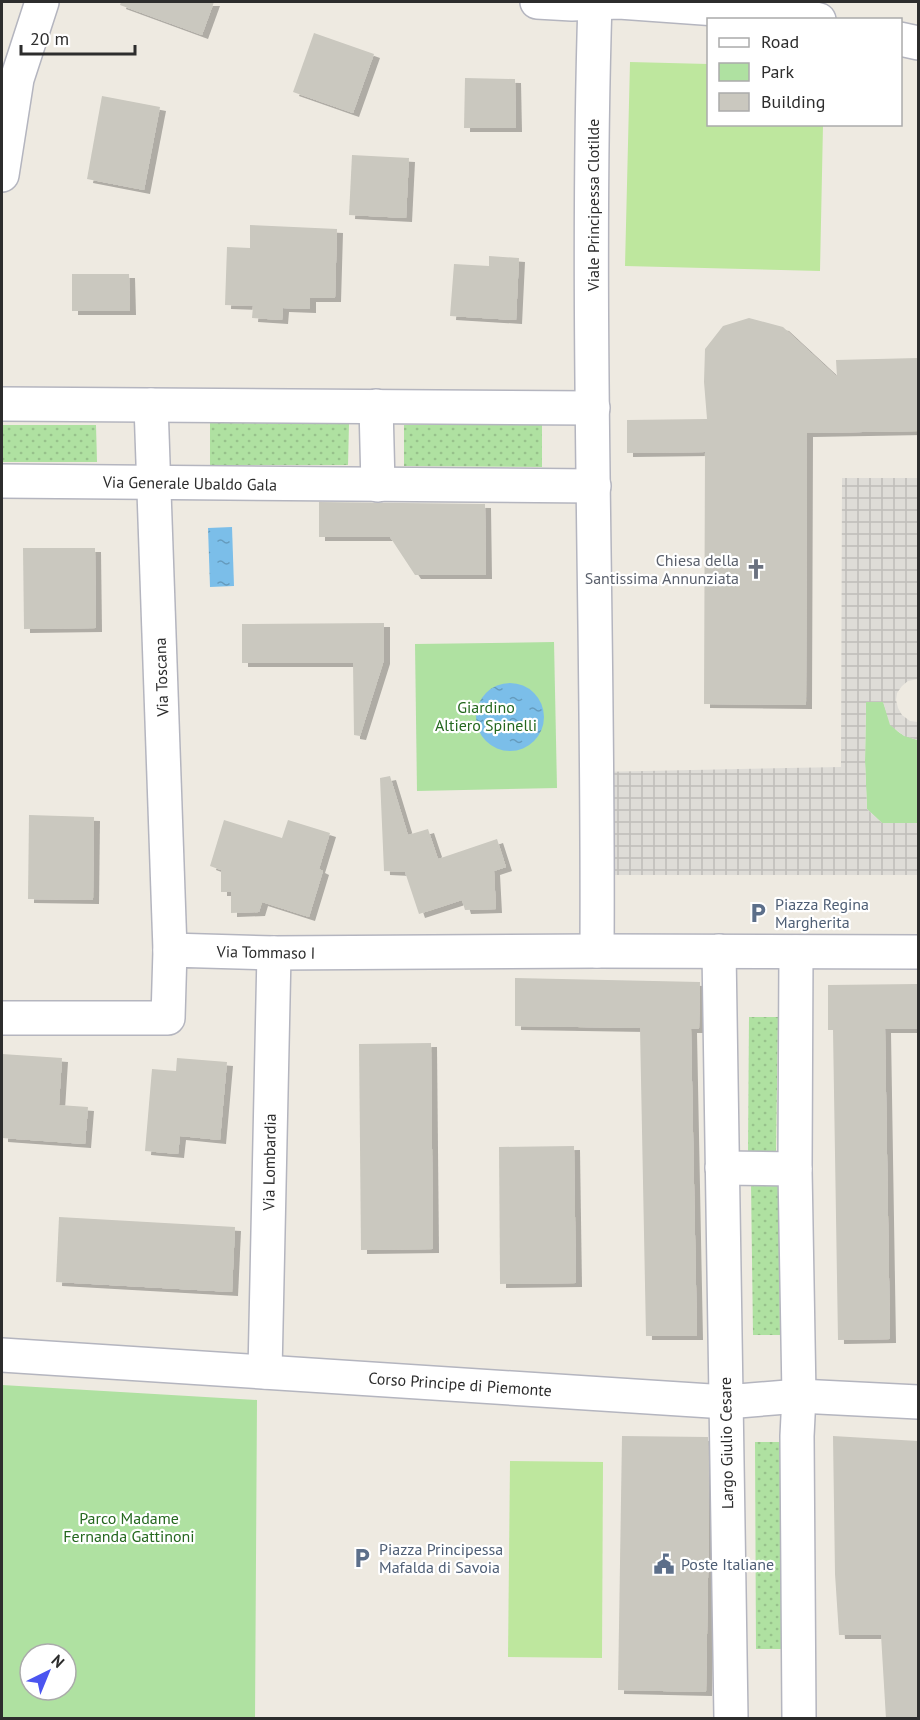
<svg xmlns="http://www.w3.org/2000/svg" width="920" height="1720" font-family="'PT Sans',sans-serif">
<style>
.grass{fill:url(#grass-dots)}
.park{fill:#afe1a1;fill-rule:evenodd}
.pitch{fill:#bee79e}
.plaza{fill:url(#plaza-grid)}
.water{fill:url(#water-ripples)}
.building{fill:#cac8bf;filter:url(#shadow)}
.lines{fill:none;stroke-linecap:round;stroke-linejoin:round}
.street-casing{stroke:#b4b5bf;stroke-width:36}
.secondary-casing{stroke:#b4b5bf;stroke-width:36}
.street{stroke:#fff;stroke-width:33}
.secondary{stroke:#fff;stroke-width:33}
.labels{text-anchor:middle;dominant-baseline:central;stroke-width:4.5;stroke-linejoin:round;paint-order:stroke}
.street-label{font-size:16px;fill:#2d2d2d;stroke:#fff}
.worship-label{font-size:16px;fill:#5b616d;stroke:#fff;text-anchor:end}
.park-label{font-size:16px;fill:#25681f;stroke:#fff}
.service-label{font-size:16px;fill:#4e5e75;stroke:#fff;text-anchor:start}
</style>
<defs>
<pattern id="grass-dots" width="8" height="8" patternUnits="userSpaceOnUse" patternTransform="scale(1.5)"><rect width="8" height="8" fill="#afe1a1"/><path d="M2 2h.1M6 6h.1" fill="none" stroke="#97c18b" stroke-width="1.8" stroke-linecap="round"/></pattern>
<pattern id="plaza-grid" width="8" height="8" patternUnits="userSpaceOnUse" patternTransform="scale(1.5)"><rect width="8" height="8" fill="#dedcd7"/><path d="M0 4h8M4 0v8" fill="none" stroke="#bfbdb9"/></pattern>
<pattern id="water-ripples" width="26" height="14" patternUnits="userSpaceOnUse" patternTransform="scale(1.5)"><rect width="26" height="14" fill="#7bbee9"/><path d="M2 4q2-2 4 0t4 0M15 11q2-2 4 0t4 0" fill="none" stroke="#659bbd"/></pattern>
<filter id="shadow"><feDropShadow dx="6" dy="4" stdDeviation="0" flood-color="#0004"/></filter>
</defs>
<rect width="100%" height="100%" fill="#eeeae1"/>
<g class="grass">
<polygon points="210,423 349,424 348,465 210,465"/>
<polygon points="2,425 96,425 97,462 2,462"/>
<polygon points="404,425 542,425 542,467 404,466"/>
<polygon points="749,1017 778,1017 776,1151 748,1152"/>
<polygon points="751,1184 779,1184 780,1335 753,1335"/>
<polygon points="755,1442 783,1442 783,1649 756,1649"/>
</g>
<g class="park">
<polygon points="554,642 557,788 417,791 415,644"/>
<path d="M883 701C891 726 892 733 918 740V823H882L867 809 865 761 866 702Z"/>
<path d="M2 1385 257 1400 255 1718H2ZM30 1654H66V1690H30Z"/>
</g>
<g class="pitch">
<polygon points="630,62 708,64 708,124 823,125 820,271 625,266"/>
<polygon points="510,1461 603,1462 602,1658 508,1657"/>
</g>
<polygon class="plaza" points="842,478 918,478 918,679 908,681 902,686 897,693 896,700 898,708 902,715 910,721 918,722 918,740 904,736 890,725 883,702 866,702 865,761 867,809 882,823 918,823 918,875 598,875 597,772 841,767"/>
<g class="water">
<polygon points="232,527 234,586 210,587 208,528"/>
<circle cx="510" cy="717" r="34"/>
</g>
<g class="building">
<polygon points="121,2 214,2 202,35 120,5"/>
<polygon points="314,33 374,54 353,113 293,92"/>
<polygon points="465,78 515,79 516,128 464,128"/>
<polygon points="102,96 160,107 144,190 87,179"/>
<polygon points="352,155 409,158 406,218 349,215"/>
<polygon points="250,225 337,229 335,298 310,298 310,309 283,308 282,320 252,318 253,306 225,305 227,247 250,248"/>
<polygon points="489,256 519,258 516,320 450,316 454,264 489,266"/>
<polygon points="72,274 129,274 130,311 72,311"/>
<polygon points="749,318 783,327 837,377 836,360 918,358 918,431 807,433 806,705 704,704 705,452 627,453 627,420 707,419 704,382 705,349 723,326"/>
<polygon points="319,502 485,504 486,575 415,575 390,537 319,537"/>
<polygon points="23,548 95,548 96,628 24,629"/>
<polygon points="384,623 384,660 360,736 354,735 353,663 242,663 242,624"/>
<polygon points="390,776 408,835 428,829 438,859 497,839 506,867 494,871 496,909 465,910 462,900 419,914 405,872 384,871 380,778"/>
<polygon points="29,815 94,817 93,900 28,899"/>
<polygon points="224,820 282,838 288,820 330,833 319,869 323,871 309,917 262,902 259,912 231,913 231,892 221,892 221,870 210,866"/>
<polygon points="515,978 700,982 699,1029 691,1029 697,1336 646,1336 640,1028 515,1026"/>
<polygon points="918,984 918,1029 885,1029 890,1339 838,1340 833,1030 828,1030 828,985"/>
<polygon points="431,1043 433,1249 361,1250 359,1044"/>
<polygon points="2,1054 62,1058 59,1105 88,1107 85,1144 2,1138"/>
<polygon points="177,1058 227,1062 220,1140 180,1136 178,1154 145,1151 152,1069 176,1071"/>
<polygon points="574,1146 576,1283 500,1284 499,1147"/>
<polygon points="59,1217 235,1227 232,1292 56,1282"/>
<polygon points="622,1436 708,1437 709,1523 706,1692 618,1690"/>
<polygon points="833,1436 918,1441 918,1719 886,1719 881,1635 839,1635 835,1574"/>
</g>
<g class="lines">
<g class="street-casing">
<g id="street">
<polyline points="537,2 572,4 619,2 800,15 819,20"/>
<path d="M595 2C585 318 599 635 597 951"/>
<polyline points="900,39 918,43"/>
<polyline points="2,175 17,79 42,2"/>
<polyline points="2,404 593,408"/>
<polyline points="151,405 170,950"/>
<polyline points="376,406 378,485"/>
<polyline points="2,481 594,486"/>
<polyline points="719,951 731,1718"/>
<polyline points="796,952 795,1169 799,1396 797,1436 799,1718"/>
<polyline points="2,1018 168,1018 170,950 274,953 597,951 918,952"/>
<polyline points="722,1168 795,1169"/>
<polyline points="265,1372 274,953"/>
</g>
</g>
<g class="secondary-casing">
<polyline id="secondary" points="2,1355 726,1402 799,1396 918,1402"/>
</g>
<use href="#street" class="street"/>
<use href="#secondary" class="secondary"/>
</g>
<defs>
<g id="church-bare" transform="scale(1.62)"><path d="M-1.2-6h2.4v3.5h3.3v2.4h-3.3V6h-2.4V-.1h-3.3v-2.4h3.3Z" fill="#6b7280" stroke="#fff" stroke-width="2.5" paint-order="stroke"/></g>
<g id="parking-bare" transform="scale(1.62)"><path d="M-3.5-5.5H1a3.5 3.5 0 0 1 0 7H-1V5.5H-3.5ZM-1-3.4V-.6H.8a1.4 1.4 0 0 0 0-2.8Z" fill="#5c6f8a" stroke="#fff" stroke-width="2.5" paint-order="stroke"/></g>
<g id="civic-bare" transform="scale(1.62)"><path d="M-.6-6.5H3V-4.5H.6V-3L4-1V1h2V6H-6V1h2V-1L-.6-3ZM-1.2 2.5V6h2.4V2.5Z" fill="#5c6f8a" stroke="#fff" stroke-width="2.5" paint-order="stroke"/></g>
</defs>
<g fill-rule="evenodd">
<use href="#church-bare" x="756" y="569"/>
<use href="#parking-bare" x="758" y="913"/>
<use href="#parking-bare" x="362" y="1558"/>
<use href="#civic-bare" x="664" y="1564"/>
</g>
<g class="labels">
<g class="street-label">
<text transform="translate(593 205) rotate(-90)">Viale Principessa Clotilde</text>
<text transform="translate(190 483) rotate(1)">Via Generale Ubaldo Gala</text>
<text transform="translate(161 677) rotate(-92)">Via Toscana</text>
<text transform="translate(266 952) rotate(1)">Via Tommaso I</text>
<text transform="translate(269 1162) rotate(-89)">Via Lombardia</text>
<text transform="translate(460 1384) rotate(4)">Corso Principe di Piemonte</text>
<text transform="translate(726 1443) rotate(-91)">Largo Giulio Cesare</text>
</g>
<g class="worship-label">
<text x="739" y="560">Chiesa della<tspan x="739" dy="18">Santissima Annunziata</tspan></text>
</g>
<g class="park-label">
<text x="486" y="707">Giardino<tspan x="486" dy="18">Altiero Spinelli</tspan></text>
<text x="129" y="1518">Parco Madame<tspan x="129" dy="18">Fernanda Gattinoni</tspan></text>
</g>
<g class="service-label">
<text x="775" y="904">Piazza Regina<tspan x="775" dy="18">Margherita</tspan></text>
<text x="379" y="1549">Piazza Principessa<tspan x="379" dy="18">Mafalda di Savoia</tspan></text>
<text x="681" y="1564">Poste Italiane</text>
</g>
</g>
<rect width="920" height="1720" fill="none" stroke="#2d2d2d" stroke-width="6"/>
<rect x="707" y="18" width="195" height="108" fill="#ffffff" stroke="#ababab" stroke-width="1.5"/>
<rect x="719" y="38" width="30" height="9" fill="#ffffff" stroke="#ababab" stroke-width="1.5"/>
<text x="761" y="48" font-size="18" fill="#2d2d2d">Road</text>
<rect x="719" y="63" width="30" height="18" fill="#afe1a1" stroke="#ababab" stroke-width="1.5"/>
<text x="761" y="78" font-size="18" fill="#2d2d2d">Park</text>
<rect x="719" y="93" width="30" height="18" fill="#cac8bf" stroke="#ababab" stroke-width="1.5"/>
<text x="761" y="108" font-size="18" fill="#2d2d2d">Building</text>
<g transform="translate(48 1672) rotate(43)"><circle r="28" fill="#ffffff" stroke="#ababab" stroke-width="1.5"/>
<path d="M0-4.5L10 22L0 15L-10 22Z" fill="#4b55f0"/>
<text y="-9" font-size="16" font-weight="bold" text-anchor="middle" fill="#2d2d2d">N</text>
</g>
<path d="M21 45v9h114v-9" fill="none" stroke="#2d2d2d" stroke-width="3"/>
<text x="30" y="45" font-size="18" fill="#2d2d2d" stroke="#ffffff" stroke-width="4.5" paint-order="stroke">20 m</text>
</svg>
